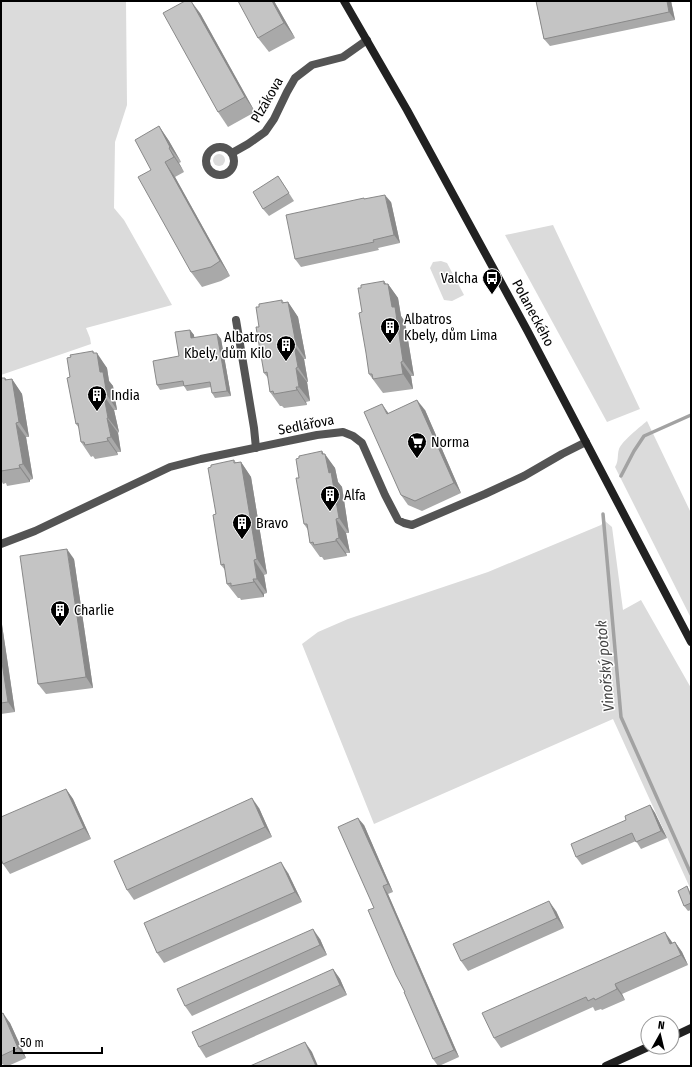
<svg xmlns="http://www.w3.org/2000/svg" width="692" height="1067" font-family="'Fira Sans Condensed',sans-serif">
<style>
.green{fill:#dbdbdb}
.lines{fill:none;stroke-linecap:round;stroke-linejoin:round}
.stream{stroke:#a2a2a2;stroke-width:3.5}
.street{stroke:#545454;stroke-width:8}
.secondary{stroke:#212121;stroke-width:8}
.wall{fill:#a9a9a9}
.shaded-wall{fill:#898989}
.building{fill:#c4c4c4;stroke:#898989}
.labels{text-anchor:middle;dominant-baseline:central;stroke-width:3;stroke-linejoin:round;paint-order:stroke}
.street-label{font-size:14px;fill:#000;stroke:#fff}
.poi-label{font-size:14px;fill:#000;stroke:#fff;text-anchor:start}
.water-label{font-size:15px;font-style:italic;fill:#434343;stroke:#fff}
</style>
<rect width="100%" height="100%" fill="#fff"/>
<g class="green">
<polygon points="1,1 126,1 127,105 115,142 114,208 124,220 172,305 86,328 90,338 91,344 1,375"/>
<circle cx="219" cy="160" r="6"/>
<polygon points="553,225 640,409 607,422 505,235"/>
<polygon points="441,261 447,263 464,295 452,301 444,300 430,268 433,262"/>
<path d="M647 421 691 513V618L615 467C619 461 617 455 619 449 622 441 640 427 647 421Z"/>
<polygon points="605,521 612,527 623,610 641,600 691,688 691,890 613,719 374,824 302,644 318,632 348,619 488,572 601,525"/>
</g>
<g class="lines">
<g class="stream">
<polyline points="621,476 634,451 644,436 691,415"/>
<polyline points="603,514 621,717 691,874"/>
</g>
<g class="street">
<circle cx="220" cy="161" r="14"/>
<polyline points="232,153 248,144 265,132 274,119 287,92 295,78 312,65 343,57 367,40"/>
<polyline points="236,320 254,428 256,448"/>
<polyline points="1,544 35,531 170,467 201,459 317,435 343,432 353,436 362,443 385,495 398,520 404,523 412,525 485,494 524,476 562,454 586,442"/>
</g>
<g class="secondary">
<polyline points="344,1 407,110 527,330 691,642"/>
<polyline points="672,1037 691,1028"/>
<polyline points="606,1066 648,1047"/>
</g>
</g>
<g class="wall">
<polygon points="274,1 295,38 269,52 258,38"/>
<polygon points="536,1 671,1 675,20 550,46 544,39"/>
<polygon points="200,13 255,112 228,127 218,112"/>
<polygon points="159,126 169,141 181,162 179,163 184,172 175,177 230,276 221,281 202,287 191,272 151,170"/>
<polygon points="278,176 294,201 269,216 263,209"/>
<polygon points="364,199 391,202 400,243 378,248 379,250 301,267 295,259"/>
<polygon points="384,281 386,284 388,284 398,298 401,316 405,322 414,376 411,376 413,389 383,393 380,389 369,374 361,288"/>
<polygon points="288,302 298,317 306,359 304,359 308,382 307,382 310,401 306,402 307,405 284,408 282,406 280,406 270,392 268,378 264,373 259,327 284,303"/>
<polygon points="190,330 194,335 194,338 217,334 221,339 231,396 215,398 212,393 211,387 187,391 184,386 160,390 157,385 179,356"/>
<polygon points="95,353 107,368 109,381 113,386 117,410 114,410 119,432 118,433 121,452 117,452 118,455 95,459 93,456 91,457 81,442 79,428 76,424 70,377 71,357"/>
<polygon points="1,378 5,378 7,380 12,379 22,394 29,437 26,437 33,479 30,480 30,482 7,486 6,483 3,484 1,480"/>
<polygon points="425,410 461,493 422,511 408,505 401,495 389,413"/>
<polygon points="323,454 335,468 338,482 342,487 349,533 346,533 350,553 346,553 347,556 324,560 322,557 320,557 310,543 308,530 304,524 299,478"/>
<polygon points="241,462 251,477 267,574 264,575 267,593 264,594 264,597 241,600 240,598 238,598 227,584 225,570 221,565 216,514 211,467"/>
<polygon points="74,559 93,688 46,694 38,684"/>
<polygon points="1,618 15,712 1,714"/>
<polygon points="66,789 73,799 91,839 10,874 3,864"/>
<polygon points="650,805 655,813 667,838 641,849 636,841 582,865 576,857 626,820"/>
<polygon points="259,808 272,837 134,900 127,890"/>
<polygon points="364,825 393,892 388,894 459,1057 439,1066 438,1066 433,1059 405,992 374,908"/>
<polygon points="288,873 302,902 164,963 157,953"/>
<polygon points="690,892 691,893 691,910 688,911 684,906"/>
<polygon points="556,911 564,928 468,971 461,961"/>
<polygon points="320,939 327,955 192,1016 185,1006"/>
<polygon points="675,942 682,952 688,965 622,994 625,1000 602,1010 601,1009 595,1011 593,1007 501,1048 494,1038"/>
<polygon points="333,969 340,979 347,995 206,1058 199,1047"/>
<polygon points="1,1014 10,1023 26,1058 8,1066 4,1066 3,1064 1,1065"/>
</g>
<g class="shaded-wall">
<polygon points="191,1 200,13 255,112 245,97"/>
<polygon points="272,1 274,1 295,38 284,23"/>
<polygon points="667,1 671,1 675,20 669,12"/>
<polygon points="159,126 169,141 181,162 170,147"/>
<polygon points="169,148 179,163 184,172 174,157"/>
<polygon points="165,162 175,177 230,276 220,261"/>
<polygon points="385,195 391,202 400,243 394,235"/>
<polygon points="384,281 388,288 388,284 398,298 401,316 405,322 414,376 403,361 392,307"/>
<polygon points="282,300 290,311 288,302 298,317 306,359 296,344"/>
<polygon points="190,330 194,335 195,344 191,338"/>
<polygon points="217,334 221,339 231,396 227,391"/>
<polygon points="294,345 304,359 308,382 298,367"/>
<polygon points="93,351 97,357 97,353 107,368 109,381 113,386 117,410 107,395"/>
<polygon points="401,362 411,376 413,389 403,374"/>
<polygon points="296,368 307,382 310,401 299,387"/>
<polygon points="5,378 13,390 12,379 22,394 29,437 19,422"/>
<polygon points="296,387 306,402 307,405 297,390"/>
<polygon points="104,396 114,410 119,432 108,418"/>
<polygon points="417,400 425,410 461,493 454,483"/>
<polygon points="382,404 389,414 387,414"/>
<polygon points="107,418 118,433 121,452 111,437"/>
<polygon points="16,423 26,437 33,479 23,464"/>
<polygon points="107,438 117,452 118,455 108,441"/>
<polygon points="322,451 326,458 325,454 335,468 338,482 342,487 349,533 339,518 329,473 322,454"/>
<polygon points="234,460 243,473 241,462 251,477 267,574 257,559"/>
<polygon points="19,465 30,480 30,482 20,468"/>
<polygon points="336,519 346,533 350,553 339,538"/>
<polygon points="336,539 346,553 347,556 336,541"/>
<polygon points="67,549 74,559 93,688 86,677"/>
<polygon points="254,560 264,575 267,593 257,579"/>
<polygon points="253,579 264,594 264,597 254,582"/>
<polygon points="1,618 15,712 8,702 1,656"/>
<polygon points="66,789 73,799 91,839 84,828"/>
<polygon points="252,798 259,808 272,837 265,827"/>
<polygon points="650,805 655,813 667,838 661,831"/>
<polygon points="358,818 364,825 393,892 388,884"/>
<polygon points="281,862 288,873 302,902 295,892"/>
<polygon points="383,886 388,894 459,1057 454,1050"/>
<polygon points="687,886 690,892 691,897"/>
<polygon points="549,901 556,911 564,928 557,918"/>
<polygon points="313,929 320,939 327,955 320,945"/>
<polygon points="665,932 672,942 678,954 670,944"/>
<polygon points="675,942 682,952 688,965 681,955"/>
<polygon points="333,969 340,979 347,995 340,985"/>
<polygon points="615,984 622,994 625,1000 617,989"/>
<polygon points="3,1013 10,1023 26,1058 18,1048"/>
<polygon points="305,1042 312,1052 318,1066 316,1066"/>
</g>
<g class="building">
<polygon points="185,1 191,1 245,97 218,112 163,13"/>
<polygon points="238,1 272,1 284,23 258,38"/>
<polygon points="536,1 667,1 669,12 544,39"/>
<polygon points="159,126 170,147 169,148 174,157 165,162 220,261 211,267 191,272 138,177 151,170 135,140"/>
<polygon points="278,176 289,193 263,209 253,192"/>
<polygon points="385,195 394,235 373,240 374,242 295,259 286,215 364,198 364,199"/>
<polygon points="384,281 384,284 388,284 392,307 395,307 403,361 401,362 403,374 373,379 372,374 369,374 366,353 359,313 362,312 358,288 361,288 361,285"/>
<polygon points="282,300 282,303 288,302 296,344 294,345 298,367 296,368 299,387 296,387 297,390 274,394 273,391 270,392 267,372 264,373 256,327 259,327 256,307 259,307 259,304"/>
<polygon points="190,330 191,338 217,334 227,391 212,393 210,382 184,386 183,381 157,385 153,361 179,356 175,332"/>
<polygon points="93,351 93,353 97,353 100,372 103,372 107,395 104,396 108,418 107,418 111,437 107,438 108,441 85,445 84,442 81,442 78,423 76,424 67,378 70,377 67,358 71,357 70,355"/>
<polygon points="1,378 5,378 5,380 12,379 19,422 16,423 23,464 19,465 20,468 1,471"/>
<polygon points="417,400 454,483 415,501 401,495 364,412 382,404 387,414"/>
<polygon points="322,451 322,454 325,454 329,473 331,472 339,518 336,519 339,538 336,539 336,541 314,545 313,542 310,543 307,524 304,524 296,478 299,478 296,459 299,458 299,456"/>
<polygon points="234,460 234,463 241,462 257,559 254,560 257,579 253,579 254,582 231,586 231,583 227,584 224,564 221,565 213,515 216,514 208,468 211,467 211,465"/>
<polygon points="67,549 86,677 38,684 20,556"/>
<polygon points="1,656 8,702 1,703"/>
<polygon points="66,789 84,828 3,864 1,859 1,817"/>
<polygon points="252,798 265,827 127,890 114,861"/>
<polygon points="650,805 661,831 636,842 632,833 576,857 571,844 626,820 625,816"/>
<polygon points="358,818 388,884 383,886 454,1050 433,1059 404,992 405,992 396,975 368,910 374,908 338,827"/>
<polygon points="281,862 295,892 157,953 144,923"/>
<polygon points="687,886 691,897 691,903 684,906 678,891"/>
<polygon points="549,901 557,918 461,961 453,944"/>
<polygon points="313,929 320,945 185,1006 177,989"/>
<polygon points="665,932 670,944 675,942 681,955 615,984 617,989 595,1000 594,998 588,1001 586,997 494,1038 482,1013"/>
<polygon points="333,969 340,985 199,1047 192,1032"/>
<polygon points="3,1013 18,1048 1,1056 1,1014"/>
<polygon points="305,1042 316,1066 250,1066"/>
</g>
<defs>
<g id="bus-pin" transform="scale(1)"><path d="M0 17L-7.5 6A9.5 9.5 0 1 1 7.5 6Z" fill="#000" stroke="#fff"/><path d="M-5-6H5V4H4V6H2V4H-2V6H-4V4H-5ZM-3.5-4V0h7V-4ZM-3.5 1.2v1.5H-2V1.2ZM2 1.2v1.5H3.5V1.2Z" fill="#fff"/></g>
<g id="building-pin" transform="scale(1)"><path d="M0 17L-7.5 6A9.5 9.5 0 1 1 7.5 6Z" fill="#000" stroke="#fff"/><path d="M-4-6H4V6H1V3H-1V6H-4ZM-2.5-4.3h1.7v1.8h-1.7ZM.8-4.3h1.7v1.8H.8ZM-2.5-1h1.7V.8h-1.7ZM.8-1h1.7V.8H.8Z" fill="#fff"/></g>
<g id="supermarket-pin" transform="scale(1)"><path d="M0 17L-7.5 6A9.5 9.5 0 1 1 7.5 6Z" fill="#000" stroke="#fff"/><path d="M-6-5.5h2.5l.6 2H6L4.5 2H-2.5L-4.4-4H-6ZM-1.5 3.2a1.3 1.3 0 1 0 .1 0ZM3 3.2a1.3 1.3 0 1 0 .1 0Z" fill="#fff"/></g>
</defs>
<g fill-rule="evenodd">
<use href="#bus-pin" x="492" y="278"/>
<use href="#building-pin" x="390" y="327"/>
<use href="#building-pin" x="286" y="345"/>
<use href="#building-pin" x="97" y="395"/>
<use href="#supermarket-pin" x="417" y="442"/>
<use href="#building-pin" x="330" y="495"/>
<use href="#building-pin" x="242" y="523"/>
<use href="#building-pin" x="60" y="610"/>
</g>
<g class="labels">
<g class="street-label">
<text transform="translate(267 100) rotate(-60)">Plzákova</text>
<text transform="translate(533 313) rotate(62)">Polaneckého</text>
<text transform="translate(306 425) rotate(-11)">Sedlářova</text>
</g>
<g class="poi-label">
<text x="478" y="278" text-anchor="end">Valcha</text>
<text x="404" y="319">Albatros<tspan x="404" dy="16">Kbely, dům Lima</tspan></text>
<text x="272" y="337" text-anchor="end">Albatros<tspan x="272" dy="16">Kbely, dům Kilo</tspan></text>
<text x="111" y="395">India</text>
<text x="431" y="442">Norma</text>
<text x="344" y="495">Alfa</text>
<text x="256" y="523">Bravo</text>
<text x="74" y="610">Charlie</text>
</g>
<g class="water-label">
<text transform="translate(605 666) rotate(-95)">Vinořský potok</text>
</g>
</g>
<rect width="692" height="1067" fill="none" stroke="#000000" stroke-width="4"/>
<g transform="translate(660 1035) rotate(8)"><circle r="19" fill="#ffffff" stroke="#999999"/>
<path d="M0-3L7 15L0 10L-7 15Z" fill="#000000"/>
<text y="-6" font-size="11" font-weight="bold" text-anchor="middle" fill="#000000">N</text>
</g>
<path d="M14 1047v6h88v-6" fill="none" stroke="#000000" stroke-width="2"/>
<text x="20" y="1047" font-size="12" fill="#000000" stroke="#ffffff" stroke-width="3" paint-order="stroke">50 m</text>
</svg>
